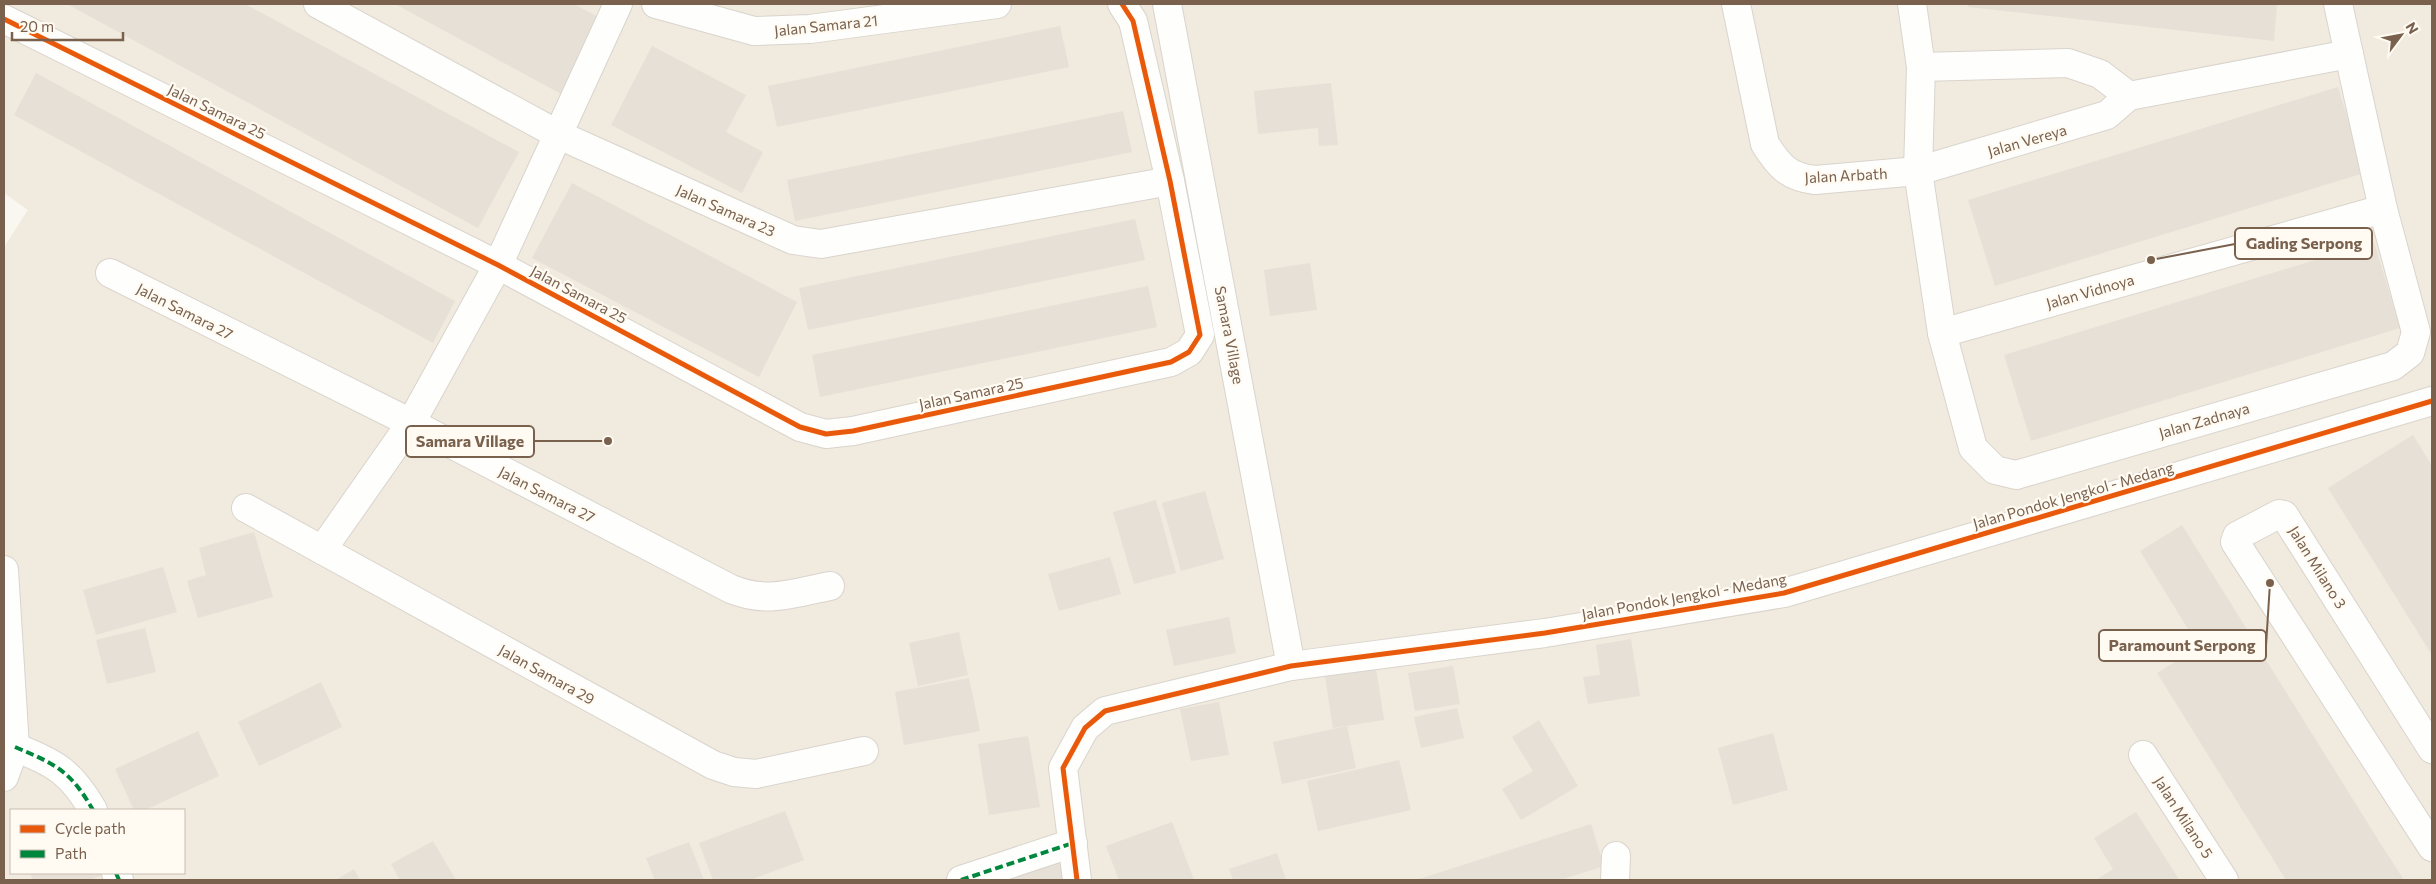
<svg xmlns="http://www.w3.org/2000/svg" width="2436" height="884" font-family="Commissioner,sans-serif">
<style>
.residential{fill:#f1eade;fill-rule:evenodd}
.building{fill:#e6e0d7}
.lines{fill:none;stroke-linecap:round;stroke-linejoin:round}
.street-casing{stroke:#d9d4cd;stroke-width:30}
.street{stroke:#fefefd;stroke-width:28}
.quiet{stroke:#00873e;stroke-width:4;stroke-dasharray:8 4;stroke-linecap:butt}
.cycleway-casing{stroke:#fffbf3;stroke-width:8}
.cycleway{stroke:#e8590c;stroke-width:5}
.labels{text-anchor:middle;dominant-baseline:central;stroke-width:4.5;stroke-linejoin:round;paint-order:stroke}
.street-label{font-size:15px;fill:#79614e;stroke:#fffbf3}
.leader{fill:none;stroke:#79614e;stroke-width:2}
.callout-dot{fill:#79614e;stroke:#fffbf3;stroke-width:2}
.callout{fill:#fffbf3;stroke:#79614e;stroke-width:2}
.callout-label{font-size:16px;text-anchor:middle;font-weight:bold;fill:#79614e}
</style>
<rect width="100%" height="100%" fill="#f9f7f0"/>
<path class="residential" d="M4 4H2432V880H4V247L28 210 4 193ZM11 810H184V873H11Z"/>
<g class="building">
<polygon points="67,4 245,4 519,152 478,228"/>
<polygon points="395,4 574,4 606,21 565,96"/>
<polygon points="1968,4 2277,4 2274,41 1968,7"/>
<polygon points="1060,26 1069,67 777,127 768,86"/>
<polygon points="652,46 746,95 726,132 763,152 742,193 611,125"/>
<polygon points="36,73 455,301 433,343 14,115"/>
<polygon points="1331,83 1338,145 1319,146 1318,128 1258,134 1254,91"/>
<polygon points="2338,87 2364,173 1995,286 1968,200"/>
<polygon points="1123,111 1132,152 795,221 787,180"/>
<polygon points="572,183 797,302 759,377 532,258"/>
<polygon points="1135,219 1145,260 808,330 799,288"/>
<polygon points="2374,242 2400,328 2031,441 2004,355"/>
<polygon points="1310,263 1317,310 1270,316 1264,270"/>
<polygon points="1148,286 1157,327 820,397 812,355"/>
<polygon points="2413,435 2432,466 2432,655 2328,488"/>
<polygon points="1205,491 1224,559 1181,571 1162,503"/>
<polygon points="1156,500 1176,573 1134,584 1113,512"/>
<polygon points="2182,525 2382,846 2404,880 2286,880 2208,755 2157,673 2199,647 2140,551"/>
<polygon points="254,532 273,597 198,618 187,581 206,575 199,548"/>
<polygon points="1110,557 1121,594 1059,611 1048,574"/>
<polygon points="163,567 177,612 96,635 83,590"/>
<polygon points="1229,617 1236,653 1174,666 1166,630"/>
<polygon points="145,628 156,672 107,684 96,640"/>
<polygon points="959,632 968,675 918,686 909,643"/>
<polygon points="1631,639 1640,696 1588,704 1583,677 1600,675 1596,645"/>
<polygon points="1375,662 1384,720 1333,728 1324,670"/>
<polygon points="1453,666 1460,704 1415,711 1408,673"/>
<polygon points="969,678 980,731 904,745 895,692"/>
<polygon points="321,682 342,727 259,766 238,722"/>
<polygon points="1219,702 1229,755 1191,761 1180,709"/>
<polygon points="1457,708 1464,738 1421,748 1414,717"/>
<polygon points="1539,720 1578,786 1521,820 1502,789 1533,771 1512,737"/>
<polygon points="1347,726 1356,768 1282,784 1273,742"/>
<polygon points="198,731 219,776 145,810 134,810 115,769"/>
<polygon points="1773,733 1788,790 1733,805 1718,748"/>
<polygon points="1028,736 1040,807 989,815 978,744"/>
<polygon points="1399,760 1411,810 1318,831 1307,781"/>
<polygon points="785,811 804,860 750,880 713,880 699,843"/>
<polygon points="2136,812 2173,870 2179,880 2096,880 2113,869 2094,838"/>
<polygon points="1172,822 1194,880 1119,880 1106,846"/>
<polygon points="1591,824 1604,866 1560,880 1416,880"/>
<polygon points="433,841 456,880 400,880 391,864"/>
<polygon points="689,842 704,880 655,880 646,858"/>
<polygon points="1277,853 1286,880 1233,880 1229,869"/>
<polygon points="1068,858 1073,880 997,880"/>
<polygon points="354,869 360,880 336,880"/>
<polygon points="30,873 104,873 105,875 88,880 33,880"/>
</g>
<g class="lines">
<g class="street-casing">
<g id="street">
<polyline points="318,4 559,135 793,240 821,244 1170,181"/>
<polyline points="656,4 754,31 810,29 997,4"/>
<polyline points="1167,4 1291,666"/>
<path d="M1736 4 1765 144C1779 166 1788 177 1815 180L1918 171 2107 115 2129 96 2349 54"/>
<polyline points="1912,4 1921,67 1918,171 1942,333 1973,448 1995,470 2016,475 2393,366 2410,353 2416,332 2383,209 2338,4"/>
<polyline points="4,19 498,265 800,427 826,434 853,431 1171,362 1189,352 1200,335 1170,181 1133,21 1122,4"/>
<polyline points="1921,67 2068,63 2100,74 2129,96"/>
<path d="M110 273 411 423 731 589C768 604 793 593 830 586"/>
<polyline points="1942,333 2383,209"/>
<polyline points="246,508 713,765 734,772 756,774 864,751"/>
<polyline points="322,550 411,423 498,265 618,4"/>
<polyline points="4,570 15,747 4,777"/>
<path d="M15 747C55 764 70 770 93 810"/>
<polyline points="2432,749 2284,515 2279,514 2237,536 2235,542 2432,847"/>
<polyline points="2143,755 2224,880"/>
<polyline points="116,873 119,880"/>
<polyline points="961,880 1073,843"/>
<polyline points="1077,880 1063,768 1085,728 1105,711 1291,666 1545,633 1784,593 2432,401"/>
<polyline points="1615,880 1616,856"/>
</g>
</g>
<use href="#street" class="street"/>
<g class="quiet">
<path d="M15 747C55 764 70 770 93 810"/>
<polyline points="116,873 119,880"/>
<polyline points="961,880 1073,843"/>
</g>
<g class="cycleway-casing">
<g id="cycleway">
<polyline points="4,19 498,265 800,427 826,434 853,431 1171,362 1189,352 1200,335 1170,181 1133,21 1122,4"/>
<polyline points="1077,880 1063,768 1085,728 1105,711 1291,666 1545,633 1784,593 2432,401"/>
</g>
</g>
<use href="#cycleway" class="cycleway"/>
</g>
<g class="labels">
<g class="street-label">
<text transform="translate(826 25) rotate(-6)">Jalan Samara 21</text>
<text transform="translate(217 111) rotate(26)">Jalan Samara 25</text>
<text transform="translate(2027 140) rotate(-16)">Jalan Vereya</text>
<text transform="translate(1846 175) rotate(-3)">Jalan Arbath</text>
<text transform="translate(726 210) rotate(24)">Jalan Samara 23</text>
<text transform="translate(2090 291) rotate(-16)">Jalan Vidnoya</text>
<text transform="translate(579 294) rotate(28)">Jalan Samara 25</text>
<text transform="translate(185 311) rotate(27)">Jalan Samara 27</text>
<text transform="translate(1230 335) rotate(79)">Samara Village</text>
<text transform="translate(971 393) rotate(-12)">Jalan Samara 25</text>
<text transform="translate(2204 420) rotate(-16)">Jalan Zadnaya</text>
<text transform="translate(547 494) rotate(27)">Jalan Samara 27</text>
<text transform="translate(2073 495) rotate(-16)">Jalan Pondok Jengkol - Medang</text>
<text transform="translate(2318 567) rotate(58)">Jalan Milano 3</text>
<text transform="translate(1684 596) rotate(-10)">Jalan Pondok Jengkol - Medang</text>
<text transform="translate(547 674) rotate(29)">Jalan Samara 29</text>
<text transform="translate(2184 817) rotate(57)">Jalan Milano 5</text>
</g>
</g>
<path class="leader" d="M2151 260L2235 244M608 441L534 441M2270 583L2266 646"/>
<g class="callout-dot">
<circle cx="2151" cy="260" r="5"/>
<circle cx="608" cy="441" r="5"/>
<circle cx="2270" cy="583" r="5"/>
</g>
<g class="callout">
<rect x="2235" y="228" width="137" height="31" rx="5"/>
<rect x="406" y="426" width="128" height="31" rx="5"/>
<rect x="2099" y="630" width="167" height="31" rx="5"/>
</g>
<g class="callout-label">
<text x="2304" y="249">Gading Serpong</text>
<text x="470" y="447">Samara Village</text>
<text x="2182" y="651">Paramount Serpong</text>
</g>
<rect width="2436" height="884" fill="none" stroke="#79614e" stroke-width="10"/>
<rect x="10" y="809" width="175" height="65" fill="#fffbf3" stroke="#c9bdb1"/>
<rect x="20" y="825" width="25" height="8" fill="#e8590c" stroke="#c9bdb1"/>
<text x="55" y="834" font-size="15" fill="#79614e">Cycle path</text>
<rect x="20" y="850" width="25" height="8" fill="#00873e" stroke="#c9bdb1"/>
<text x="55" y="859" font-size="15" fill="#79614e">Path</text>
<g transform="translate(2401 35) rotate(58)" stroke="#fffbf3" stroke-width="4" paint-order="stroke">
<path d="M0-4L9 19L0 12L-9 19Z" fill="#79614e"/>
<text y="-8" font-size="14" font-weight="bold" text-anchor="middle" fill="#79614e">N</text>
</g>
<path d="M12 32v8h111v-8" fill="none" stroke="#79614e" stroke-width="2.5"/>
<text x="20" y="32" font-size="15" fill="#79614e" stroke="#fffbf3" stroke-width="4" paint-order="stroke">20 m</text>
</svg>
